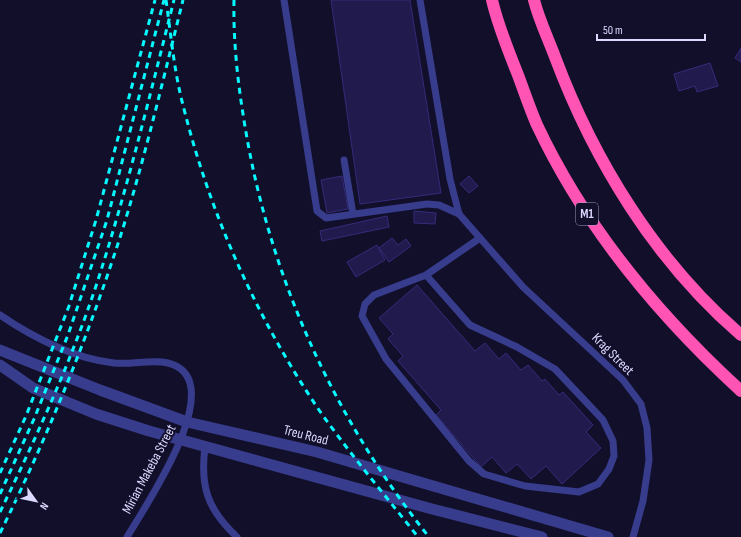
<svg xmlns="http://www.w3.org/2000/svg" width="741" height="537" font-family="'Sofia Sans Condensed',sans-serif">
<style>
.building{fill:#211a4d;stroke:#352b7a}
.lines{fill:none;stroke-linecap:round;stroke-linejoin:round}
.service{stroke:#383c8c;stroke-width:7}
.tertiary{stroke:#383c8c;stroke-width:11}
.motorway{stroke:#ff54b4;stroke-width:12}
.rail{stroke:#05faff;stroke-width:3;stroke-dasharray:6 5;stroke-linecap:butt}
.labels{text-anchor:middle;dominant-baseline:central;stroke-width:4;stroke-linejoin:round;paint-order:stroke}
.shield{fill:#120f2b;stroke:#9f9cbf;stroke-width:1}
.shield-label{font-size:13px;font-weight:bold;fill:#dbd9ff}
.street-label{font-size:14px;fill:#dbd9ff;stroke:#120f2b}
</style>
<rect width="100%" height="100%" fill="#120f2b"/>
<g class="building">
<polygon points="331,0 410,0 441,193 360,204"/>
<polygon points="741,48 741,62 735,58"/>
<polygon points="710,63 718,86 697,92 695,86 679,91 674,74"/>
<polygon points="342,176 348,209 327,213 321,180"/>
<polygon points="469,176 478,186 469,193 460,184"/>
<polygon points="414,211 436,213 435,224 414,223"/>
<polygon points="387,216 389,227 322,241 320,231"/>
<polygon points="392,238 398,245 406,239 411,246 389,262 379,248"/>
<polygon points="377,245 385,260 356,277 347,262"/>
<polygon points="417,285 475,351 485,343 499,359 506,353 521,370 528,365 542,381 545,379 559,395 563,392 593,425 586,432 601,448 562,484 546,466 531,479 517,464 506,473 492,457 481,467 436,415 441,410 398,361 403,356 388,339 393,334 379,318"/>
</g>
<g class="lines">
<g class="service">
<polyline points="284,0 317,211 326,218 427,204 439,205 459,214 523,287 623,380 641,404 647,428 649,460 643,501 633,537"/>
<polyline points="420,0 450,179 459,214"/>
<polyline points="344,160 353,214"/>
<polyline points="426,275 374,295 365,304 362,316 386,359 469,461 484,474 525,486 579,492 598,484 609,469 614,456 613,441 603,420 555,369 517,347 470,325 426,275 480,238"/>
<path d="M0 315C32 337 75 359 114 363 132 365 151 359 168 363 233 379 144 508 127 537"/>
<path d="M205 447C200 486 207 509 237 537"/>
</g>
<g class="tertiary">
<polyline points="0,350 100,390 187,422 317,452 608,537"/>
<polyline points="0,365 33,388 96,414 149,431 432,509 542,537"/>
</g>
<g class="motorway">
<path d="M492 0C498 26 508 50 518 75 524 91 530 109 537 125 585 227 659 316 741 391"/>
<path d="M534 0C539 20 548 38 555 57 594 161 656 262 741 335"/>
</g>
<g class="rail">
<path d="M166 0C171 35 174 71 183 105 210 214 256 317 319 410 350 454 385 495 418 537"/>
<path d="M234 0C233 46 239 93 247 138 273 284 336 421 429 537"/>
<polyline points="0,473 26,416 69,306 96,220 155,0"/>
<polyline points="0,494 34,419 68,335 107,220 164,0"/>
<path d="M0 512C36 438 71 362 97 283 127 190 150 95 174 0"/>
<path d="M0 533C49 434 90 332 123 228 146 153 164 76 183 0"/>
</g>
</g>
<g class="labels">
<rect class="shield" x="576" y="203" width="22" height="22" rx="3"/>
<g class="shield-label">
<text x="587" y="214">M1</text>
</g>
<g class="street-label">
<text transform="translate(613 354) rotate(45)">Krag Street</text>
<text transform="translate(306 435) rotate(14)">Treu Road</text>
<text transform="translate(149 469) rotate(-62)">Mirian Makeba Street</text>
</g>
</g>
<g transform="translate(36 501) rotate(123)" stroke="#120f2b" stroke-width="3" paint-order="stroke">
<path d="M0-3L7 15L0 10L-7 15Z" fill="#dbd9ff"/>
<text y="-6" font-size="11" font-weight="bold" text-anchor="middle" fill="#dbd9ff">N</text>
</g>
<path d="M597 34v6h108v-6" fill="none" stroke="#dbd9ff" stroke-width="2"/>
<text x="603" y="34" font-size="12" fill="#dbd9ff" stroke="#120f2b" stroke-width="3" paint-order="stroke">50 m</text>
</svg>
